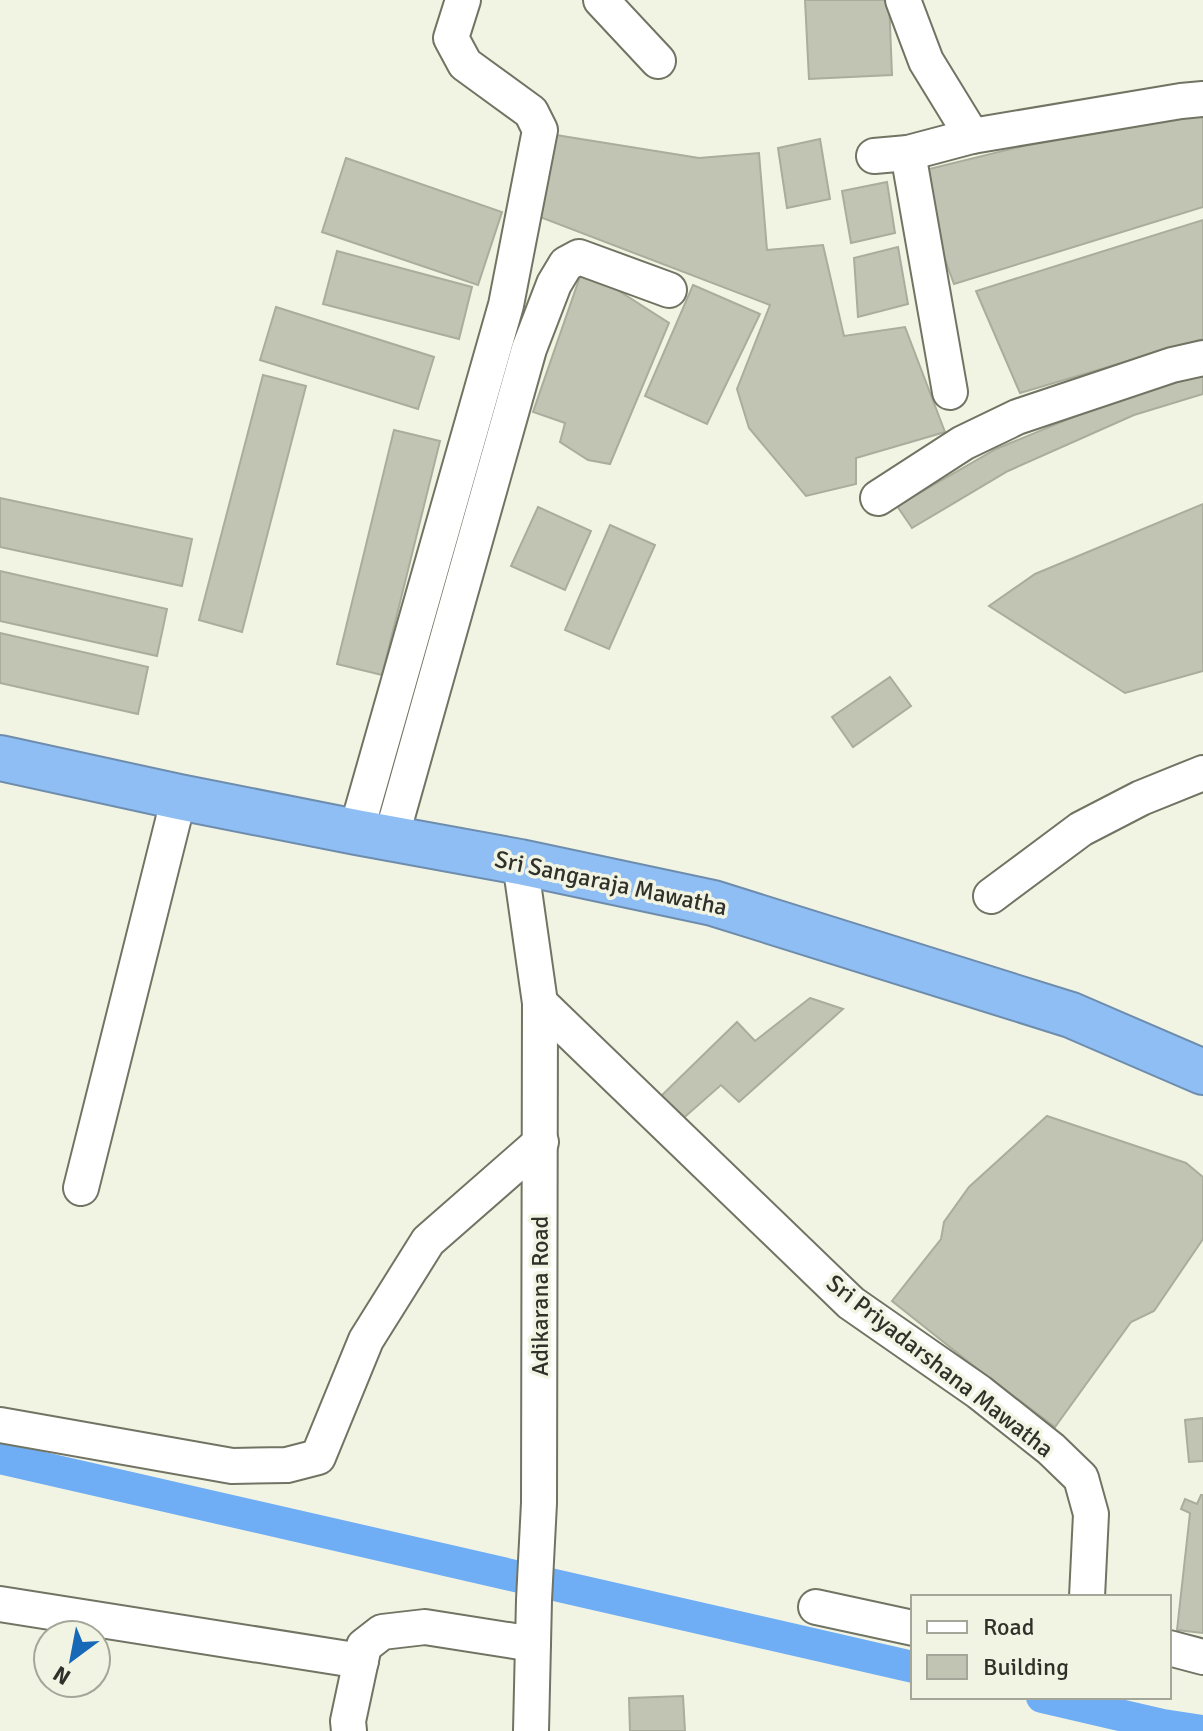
<svg xmlns="http://www.w3.org/2000/svg" width="1203" height="1731" font-family="Signika,sans-serif">
<style>
.lines{fill:none;stroke-linecap:round;stroke-linejoin:round}
.canal{stroke:#6fadf4;stroke-width:32}
.building{fill:#c2c4b3;stroke:#aaac9c;stroke-width:2}
.minor-casing{stroke:#717363;stroke-width:38}
.highway-casing{stroke:#6e8dad;stroke-width:48}
.minor{stroke:#fff;stroke-width:34}
.highway{stroke:#8fbef4;stroke-width:44}
.labels{text-anchor:middle;dominant-baseline:central;stroke-width:7;stroke-linejoin:round;paint-order:stroke}
.street-label{font-size:24px;fill:#30312a;stroke:#f2f4e3}
</style>
<rect width="100%" height="100%" fill="#f2f4e3"/>
<g class="lines">
<g class="canal">
<polyline points="0,1458 913,1667"/>
<polyline points="1042,1697 1163,1725 1202,1731"/>
</g>
</g>
<g class="building">
<polygon points="805,0 889,0 892,75 809,79"/>
<polygon points="1203,102 1203,207 954,284 913,173"/>
<polygon points="556,135 699,158 759,153 767,250 823,245 844,336 905,327 945,432 856,458 856,484 806,496 749,428 737,389 770,305 532,214"/>
<polygon points="820,139 830,199 787,208 778,148"/>
<polygon points="346,158 502,212 478,285 322,232"/>
<polygon points="887,182 895,233 851,243 842,191"/>
<polygon points="1203,220 1203,339 1020,393 976,291"/>
<polygon points="898,247 908,304 858,317 854,258"/>
<polygon points="337,251 472,287 459,339 323,304"/>
<polygon points="583,268 669,323 610,464 588,460 560,442 565,423 533,412"/>
<polygon points="693,285 760,314 707,424 645,396"/>
<polygon points="276,307 434,357 418,409 260,360"/>
<polygon points="1203,370 1203,394 1134,415 1008,471 912,528 897,506 996,449 1129,394"/>
<polygon points="263,375 306,386 242,632 199,620"/>
<polygon points="394,430 440,441 382,675 337,664"/>
<polygon points="0,498 192,539 182,586 0,547"/>
<polygon points="1203,504 1203,671 1125,693 989,606 1035,574"/>
<polygon points="538,507 591,531 565,590 511,566"/>
<polygon points="610,525 655,545 609,649 565,630"/>
<polygon points="0,571 167,609 157,656 0,621"/>
<polygon points="0,633 148,667 138,714 0,683"/>
<polygon points="890,677 911,706 853,747 832,717"/>
<polygon points="810,998 843,1009 739,1102 721,1085 679,1122 656,1101 737,1022 755,1041"/>
<polygon points="1047,1116 1186,1163 1203,1177 1203,1239 1154,1311 1131,1322 1055,1427 975,1367 892,1301 941,1239 944,1222 969,1187"/>
<polygon points="1203,1418 1203,1461 1189,1462 1185,1420"/>
<polygon points="1201,1495 1203,1495 1203,1633 1177,1630 1190,1513 1181,1509 1185,1499 1197,1504"/>
<polygon points="683,1696 685,1731 630,1731 629,1698"/>
</g>
<g class="lines">
<g class="minor-casing">
<g id="minor">
<polyline points="601,0 658,61"/>
<polyline points="903,0 926,61 972,136"/>
<polyline points="908,153 950,392"/>
<polyline points="874,156 908,153 972,136 1181,101 1203,99"/>
<polyline points="878,498 963,443 1017,417 1172,365 1203,358"/>
<polyline points="356,832 506,305 540,130 531,112 465,64 451,38 463,0"/>
<polyline points="391,838 529,349 554,284 566,264 579,257 669,290"/>
<polyline points="520,862 540,1003 539,1503 534,1600 531,1731"/>
<polyline points="991,896 1081,829 1141,798 1203,773"/>
<polyline points="540,1003 851,1303 979,1392 1051,1449 1081,1478 1091,1514 1087,1597"/>
<polyline points="81,1188 179,797"/>
<polyline points="0,1425 232,1466 287,1465 318,1457 366,1340 428,1241 541,1142"/>
<polyline points="0,1604 361,1661"/>
<polyline points="816,1607 913,1628"/>
<polyline points="1169,1648 1203,1657"/>
<polyline points="349,1731 348,1721 364,1646 382,1632 425,1627 533,1644"/>
</g>
</g>
<g class="highway-casing">
<polyline id="highway" points="0,758 179,797 356,832 520,862 713,903 1071,1015 1203,1072"/>
</g>
<use href="#minor" class="minor"/>
<use href="#highway" class="highway"/>
</g>
<g class="labels">
<g class="street-label">
<text transform="translate(611 883) rotate(12)">Sri Sangaraja Mawatha</text>
<text transform="translate(540 1296) rotate(-90)">Adikarana Road</text>
<text transform="translate(940 1366) rotate(38)">Sri Priyadarshana Mawatha</text>
</g>
</g>
<rect x="911" y="1595" width="260" height="104" fill="#f2f4e3" stroke="#a4a699" stroke-width="2"/>
<rect x="927" y="1621" width="40" height="12" fill="#ffffff" stroke="#a4a699" stroke-width="2"/>
<text x="983" y="1635" font-size="24" fill="#30312a">Road</text>
<rect x="927" y="1655" width="40" height="24" fill="#c2c4b3" stroke="#a4a699" stroke-width="2"/>
<text x="983" y="1675" font-size="24" fill="#30312a">Building</text>
<g transform="translate(72 1659) rotate(212)"><circle r="38" fill="#f2f4e3" stroke="#a4a699" stroke-width="2"/>
<path d="M0-6L14 30L0 20L-14 30Z" fill="#1768b6"/>
<text y="-12" font-size="22" font-weight="bold" text-anchor="middle" fill="#30312a">N</text>
</g>
</svg>
